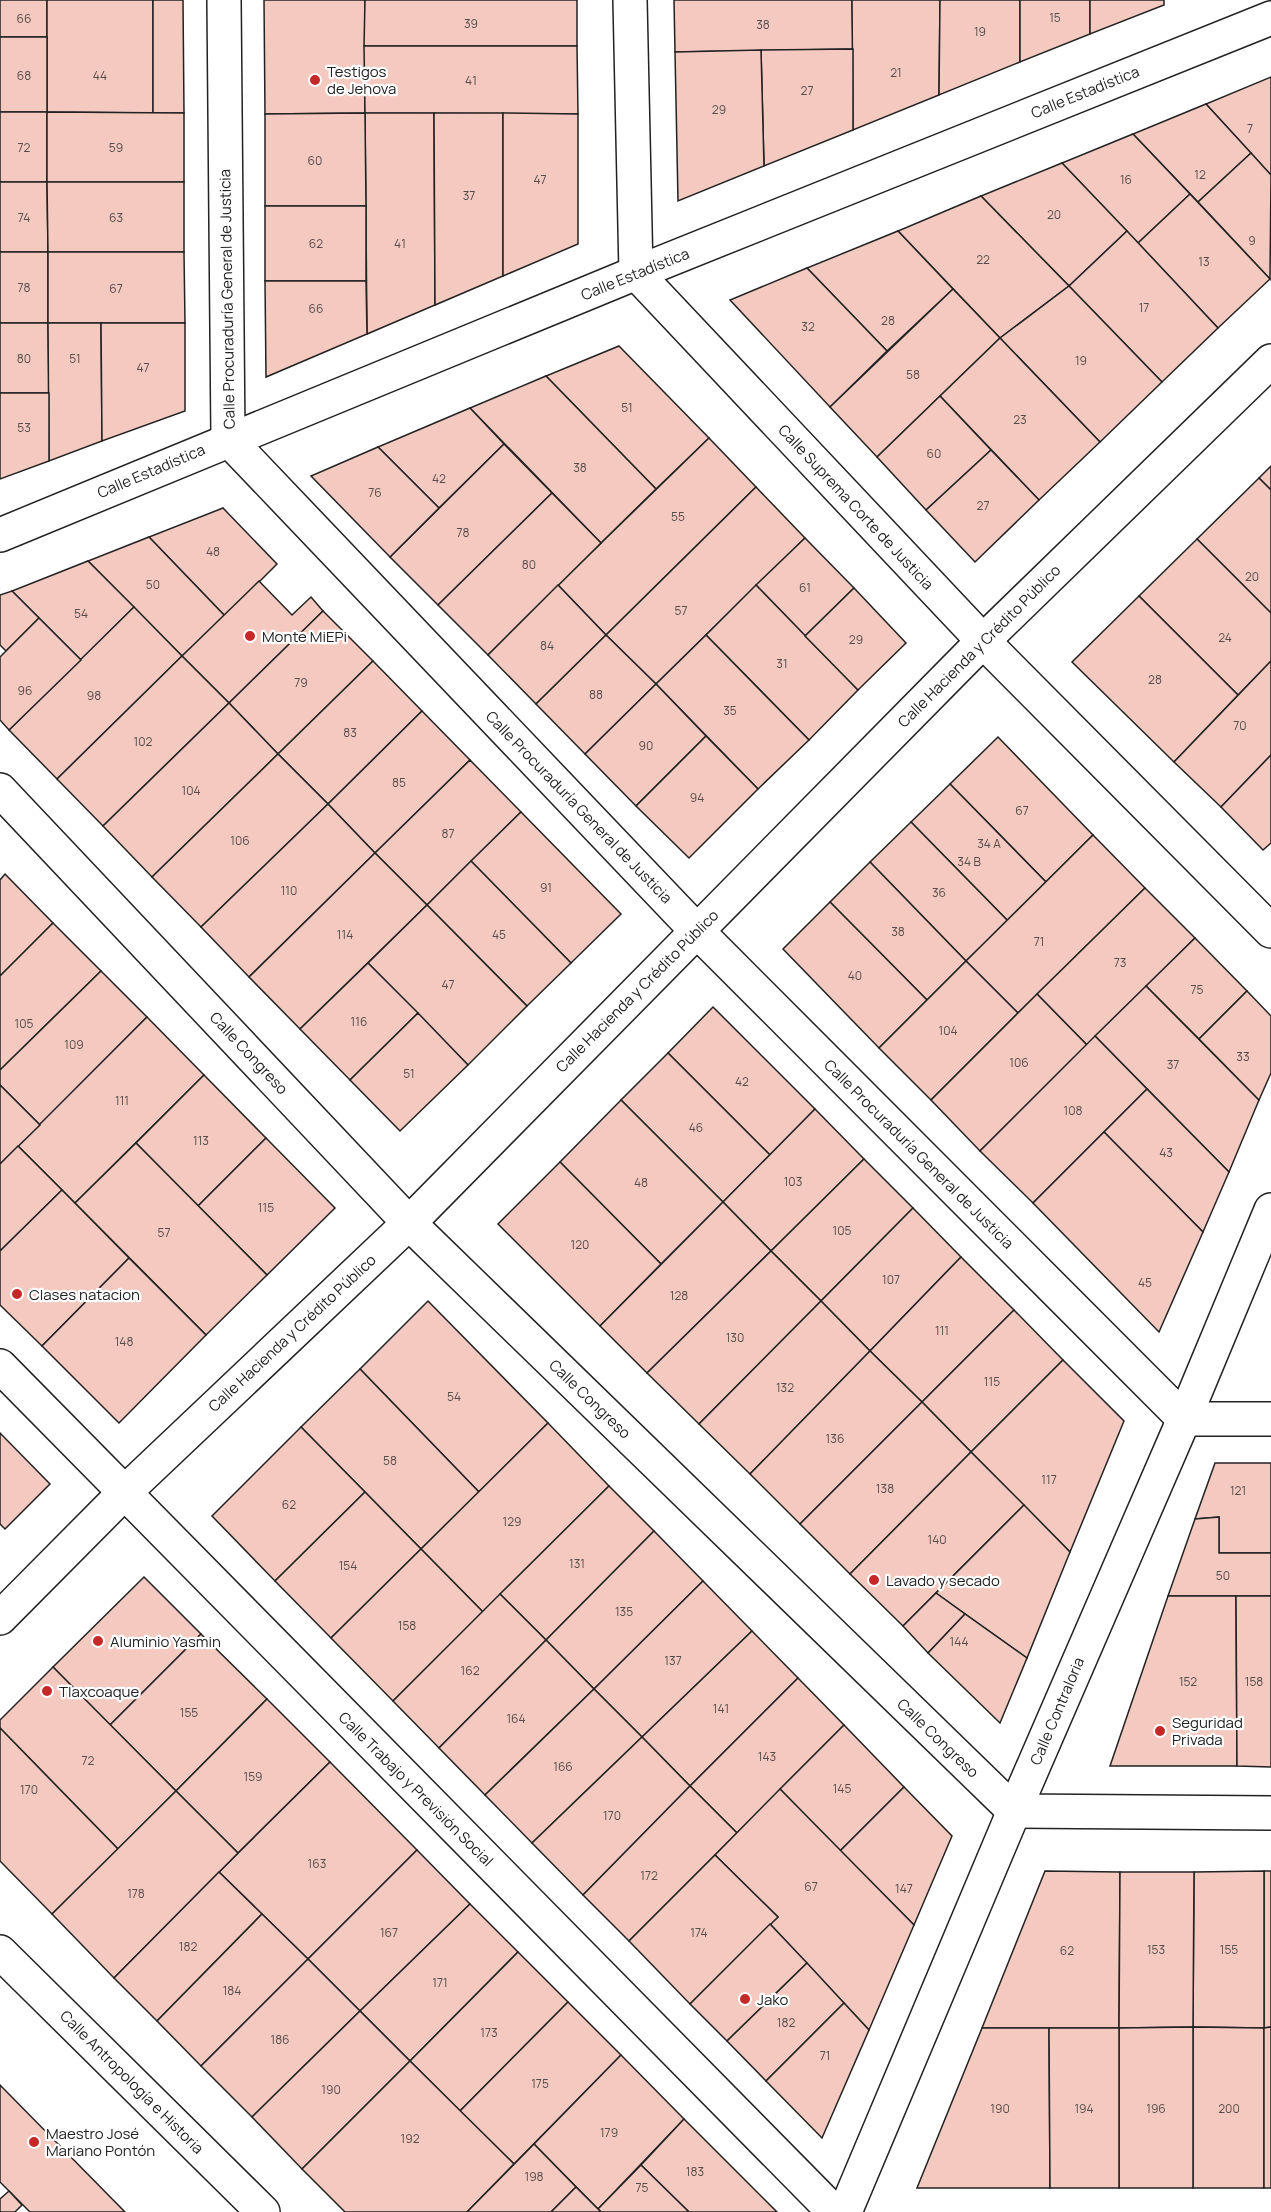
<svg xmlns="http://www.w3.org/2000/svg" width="1271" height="2212" font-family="Manrope,sans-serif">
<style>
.building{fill:#f3c9c0;stroke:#222;stroke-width:1.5}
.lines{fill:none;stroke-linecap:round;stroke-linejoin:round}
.street-casing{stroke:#222;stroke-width:36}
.street{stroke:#fff;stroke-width:33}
.poi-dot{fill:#c62828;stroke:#fff;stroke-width:2}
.labels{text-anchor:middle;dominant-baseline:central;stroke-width:4.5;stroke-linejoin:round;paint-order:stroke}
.number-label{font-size:12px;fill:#564c4a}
.poi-label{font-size:15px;fill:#222;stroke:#fff;text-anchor:start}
.street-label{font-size:15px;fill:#222;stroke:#fff}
</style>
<rect width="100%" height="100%" fill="#fff"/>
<g class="building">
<rect x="0" y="0" width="47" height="37"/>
<polygon points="47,0 153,0 153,113 47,112"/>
<polygon points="153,0 183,0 184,113 153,113"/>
<polygon points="264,0 365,0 365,113 265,114"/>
<polygon points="365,0 577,0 577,46 364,46"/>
<polygon points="674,0 852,0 853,49 675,52"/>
<polygon points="852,0 940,0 939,95 853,130"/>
<polygon points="940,0 1020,0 1020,62 939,95"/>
<polygon points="1020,0 1090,0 1090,34 1020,62"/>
<polygon points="1090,0 1164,0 1164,5 1090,34"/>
<rect x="0" y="37" width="47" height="75"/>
<polygon points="364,46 577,46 578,114 365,113"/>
<polygon points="853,49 853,130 764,166 761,50"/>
<polygon points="761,50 764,166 678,201 675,52"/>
<polygon points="1271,77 1271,175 1206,104"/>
<polygon points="1206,104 1251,153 1198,202 1133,134"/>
<rect x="0" y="112" width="47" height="70"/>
<polygon points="47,112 184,113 184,182 47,182"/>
<polygon points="365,113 434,113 435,305 367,334"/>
<polygon points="365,113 366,206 265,206 265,114"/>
<polygon points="434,113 503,113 503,276 435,305"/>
<polygon points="503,113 578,114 578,244 503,276"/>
<polygon points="1133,134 1190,194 1138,243 1062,163"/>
<polygon points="1251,153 1271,175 1270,279 1198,202"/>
<polygon points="1062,163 1127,231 1069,286 981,196"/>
<polygon points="0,182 47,182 48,252 0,252"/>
<polygon points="47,182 184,182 184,252 48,252"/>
<polygon points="1190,194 1270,279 1218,328 1138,243"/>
<polygon points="981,196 1069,286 1000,338 898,231"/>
<rect x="265" y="206" width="101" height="75"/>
<polygon points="898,231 953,289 887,351 807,268"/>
<polygon points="1127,231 1218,328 1162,382 1069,286"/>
<rect x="0" y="252" width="48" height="71"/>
<polygon points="48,252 184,252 185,323 48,323"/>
<polygon points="807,268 887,351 830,407 730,300"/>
<polygon points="265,281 366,281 367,334 266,377"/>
<polygon points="1069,286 1162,382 1100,442 1000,338"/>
<polygon points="953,289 1000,338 877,457 830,407"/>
<polygon points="0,323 48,323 49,393 0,393"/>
<polygon points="48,323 101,323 102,441 49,461"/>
<polygon points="101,323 185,323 185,411 102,441"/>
<polygon points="1000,338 1100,442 1039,500 940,396"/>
<polygon points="619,346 709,438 656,489 546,376"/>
<polygon points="546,376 656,489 601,543 470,408"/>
<polygon points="0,393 49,393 49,461 0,479"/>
<polygon points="940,396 991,450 926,510 877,457"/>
<polygon points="470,408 504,444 439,508 378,447"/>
<polygon points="709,438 756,487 606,635 558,585"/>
<polygon points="504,444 552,493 438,605 390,557"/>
<polygon points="378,447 439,508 390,557 311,476"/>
<polygon points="991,450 1039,500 975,562 926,510"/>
<polygon points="1271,466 1271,490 1259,478"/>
<polygon points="1259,478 1271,490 1271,613 1197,539"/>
<polygon points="756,487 805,538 656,684 606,635"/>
<polygon points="552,493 601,543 488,655 438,605"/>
<polygon points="223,508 277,564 225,616 149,537"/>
<polygon points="149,537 225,616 182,656 88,561"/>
<polygon points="805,538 854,588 805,636 756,585"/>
<polygon points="1197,539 1271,613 1271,661 1238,695 1139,596"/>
<polygon points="88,561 134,607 81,660 12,591"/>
<polygon points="259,581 292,615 311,597 323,611 229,703 182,656"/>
<polygon points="558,585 606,635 536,704 488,655"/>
<polygon points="756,585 858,690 809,740 706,635"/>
<polygon points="854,588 906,643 858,690 805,636"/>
<polygon points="12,591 39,618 6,651 0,645 0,595"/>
<polygon points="1139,596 1238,695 1174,762 1072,662"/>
<polygon points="134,607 182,656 57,779 9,730"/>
<polygon points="323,611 373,661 278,754 229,703"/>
<polygon points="39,618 81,660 9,730 0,720 0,657"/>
<polygon points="606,635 656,684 585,754 536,704"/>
<polygon points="706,635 809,740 758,789 656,684"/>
<polygon points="182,656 229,703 103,826 57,779"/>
<polygon points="373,661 422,711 328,804 278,754"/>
<polygon points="1271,661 1271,755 1221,807 1174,762"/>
<polygon points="656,684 706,736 636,806 585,754"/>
<polygon points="229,703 278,754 152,877 103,826"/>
<polygon points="422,711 470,760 375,853 328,804"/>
<polygon points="706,736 758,789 689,858 636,806"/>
<polygon points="998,737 1093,835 1046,882 950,784"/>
<polygon points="278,754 328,804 201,927 152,877"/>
<polygon points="1271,755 1271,843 1263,850 1221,807"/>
<polygon points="470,760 521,812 427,905 375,853"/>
<polygon points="950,784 1046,882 1008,921 911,822"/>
<polygon points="328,804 375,853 249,977 201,927"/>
<polygon points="521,812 621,914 571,963 471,861"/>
<polygon points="911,822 1008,921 966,961 870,862"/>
<polygon points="1093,835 1145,888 1018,1013 966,961"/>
<polygon points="375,853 427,905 300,1029 249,977"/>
<polygon points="471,861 571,963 527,1006 427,905"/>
<polygon points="870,862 966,961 927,1000 830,902"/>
<polygon points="5,874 53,923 0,976 0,880"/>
<polygon points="1145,888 1195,938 1087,1045 1037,994"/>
<polygon points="830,902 927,1000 879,1048 783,949"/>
<polygon points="427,905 527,1006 468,1065 368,963"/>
<polygon points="53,923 101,971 0,1070 0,976"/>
<polygon points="1195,938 1247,991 1199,1039 1146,986"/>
<polygon points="966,961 1018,1013 931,1100 879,1048"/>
<polygon points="368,963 418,1013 350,1080 300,1029"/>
<polygon points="101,971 147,1017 40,1125 0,1085 0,1070"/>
<polygon points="1146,986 1259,1100 1229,1172 1095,1036"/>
<polygon points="1247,991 1271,1016 1271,1073 1259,1100 1199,1039"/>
<polygon points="1037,994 1087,1045 980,1151 931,1100"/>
<polygon points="713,1007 815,1109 770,1155 668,1053"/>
<polygon points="418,1013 468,1065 400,1131 350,1080"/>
<polygon points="147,1017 204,1075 75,1203 18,1146"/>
<polygon points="1095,1036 1147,1089 1033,1203 980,1151"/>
<polygon points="668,1053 770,1155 723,1202 621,1100"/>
<polygon points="204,1075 266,1138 198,1206 136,1143"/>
<polygon points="0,1085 40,1125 0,1164"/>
<polygon points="1147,1089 1229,1172 1203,1232 1104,1132"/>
<polygon points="621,1100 723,1202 661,1264 560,1162"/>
<polygon points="815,1109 864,1159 771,1251 723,1202"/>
<polygon points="1104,1132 1203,1232 1159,1332 1033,1203"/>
<polygon points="266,1138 335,1208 267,1275 198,1206"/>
<polygon points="136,1143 267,1275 206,1335 75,1203"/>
<polygon points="18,1146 62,1190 0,1251 0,1164"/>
<polygon points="864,1159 913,1208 821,1301 771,1251"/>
<polygon points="560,1162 661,1264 600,1326 498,1224"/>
<polygon points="62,1190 129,1258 42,1346 0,1305 0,1251"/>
<polygon points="723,1202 771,1251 647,1373 600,1326"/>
<polygon points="913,1208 961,1257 870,1351 821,1301"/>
<polygon points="771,1251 821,1301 699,1424 647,1373"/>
<polygon points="961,1257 1014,1310 922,1402 870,1351"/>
<polygon points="129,1258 206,1335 119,1423 42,1346"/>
<polygon points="428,1301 548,1423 479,1492 360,1369"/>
<polygon points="821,1301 870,1351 750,1474 699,1424"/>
<polygon points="1014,1310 1063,1360 971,1452 922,1402"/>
<polygon points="870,1351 922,1402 800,1524 750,1474"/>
<polygon points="1063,1360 1124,1421 1070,1552 971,1452"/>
<polygon points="360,1369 479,1492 421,1549 301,1427"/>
<polygon points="922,1402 971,1452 850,1574 800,1524"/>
<polygon points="548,1423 609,1486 483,1612 421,1549"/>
<polygon points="301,1427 365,1492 275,1581 212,1516"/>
<polygon points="0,1433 50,1484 5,1529 0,1524"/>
<polygon points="971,1452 1024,1505 903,1626 850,1574"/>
<polygon points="1215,1463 1271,1463 1271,1553 1219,1553 1219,1517 1195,1519"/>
<polygon points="609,1486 654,1531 546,1640 500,1594"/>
<polygon points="365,1492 421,1549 331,1638 275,1581"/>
<polygon points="1024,1505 1070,1552 1027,1658 936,1593"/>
<polygon points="1219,1517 1219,1553 1271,1553 1271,1596 1168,1596 1195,1519"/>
<polygon points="654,1531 703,1581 594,1689 546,1640"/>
<polygon points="421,1549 483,1612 393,1701 331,1638"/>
<polygon points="144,1577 201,1634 110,1725 53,1667"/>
<polygon points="703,1581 752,1631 642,1737 594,1689"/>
<polygon points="936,1593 965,1614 928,1653 903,1626"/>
<polygon points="500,1594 546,1640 439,1748 393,1701"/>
<polygon points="1168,1596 1236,1596 1237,1766 1110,1766"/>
<polygon points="1236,1596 1271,1596 1271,1767 1237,1766"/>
<polygon points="965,1614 1027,1658 1000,1723 928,1653"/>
<polygon points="752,1631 798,1678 690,1786 642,1737"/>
<polygon points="201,1634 267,1699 176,1791 110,1725"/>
<polygon points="546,1640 594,1689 485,1795 439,1748"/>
<polygon points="53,1667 176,1791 118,1849 0,1728 0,1720"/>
<polygon points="798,1678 844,1725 737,1833 690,1786"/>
<polygon points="594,1689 642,1737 532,1843 485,1795"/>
<polygon points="267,1699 330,1762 238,1853 176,1791"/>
<polygon points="844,1725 904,1787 840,1851 780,1789"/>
<polygon points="0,1728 118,1849 52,1914 0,1861"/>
<polygon points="642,1737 690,1786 583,1895 532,1843"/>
<polygon points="330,1762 417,1850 308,1959 219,1872"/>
<polygon points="690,1786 737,1833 629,1941 583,1895"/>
<polygon points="904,1787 952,1836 914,1925 840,1851"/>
<polygon points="780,1789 914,1925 869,2030 770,1924 778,1917 715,1855"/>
<polygon points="176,1791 238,1853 114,1978 52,1914"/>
<polygon points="417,1850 470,1904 360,2011 308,1959"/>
<polygon points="715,1855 778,1917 690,2004 629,1941"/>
<polygon points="1045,1871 1120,1872 1119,2028 982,2028"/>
<polygon points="1264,1871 1271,1871 1271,2027 1264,2028"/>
<polygon points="1264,1871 1264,2028 1193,2027 1194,1872"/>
<polygon points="219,1872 262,1914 157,2021 114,1978"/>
<polygon points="1120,1872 1194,1872 1193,2027 1119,2028"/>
<polygon points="470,1904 518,1952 410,2061 360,2011"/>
<polygon points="262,1914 308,1959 201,2066 157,2021"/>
<polygon points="770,1924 807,1963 727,2041 690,2004"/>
<polygon points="518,1952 568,2002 460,2111 410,2061"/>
<polygon points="308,1959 360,2011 252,2117 201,2066"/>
<polygon points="807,1963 844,2003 766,2081 727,2041"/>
<polygon points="568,2002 621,2055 514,2164 460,2111"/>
<polygon points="844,2003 869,2030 822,2138 766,2081"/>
<polygon points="360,2011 410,2061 302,2169 252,2117"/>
<polygon points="1193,2027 1264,2028 1264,2188 1193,2188"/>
<polygon points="1193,2027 1193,2188 1119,2188 1119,2028"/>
<polygon points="1271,2027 1271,2188 1264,2188 1264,2028"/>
<polygon points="982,2028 1049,2028 1050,2188 917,2188"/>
<polygon points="1049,2028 1119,2028 1119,2188 1050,2188"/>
<polygon points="621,2055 684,2119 598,2209 534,2144"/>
<polygon points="410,2061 514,2164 467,2212 345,2212 302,2169"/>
<polygon points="0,2085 125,2212 30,2212 0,2182"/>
<polygon points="684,2119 777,2212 689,2212 641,2165"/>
<polygon points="534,2144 576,2187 551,2212 467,2212"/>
<polygon points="641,2165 689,2212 601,2212 598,2209"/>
<polygon points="576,2187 601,2212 551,2212"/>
<polygon points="9,2191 22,2205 15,2212 0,2212 0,2199"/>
</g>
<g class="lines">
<g class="street-casing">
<g id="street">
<polyline points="224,0 228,439 696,930 1184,1419 1271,1419"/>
<polyline points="630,0 636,273 983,641 1271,931"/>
<polyline points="0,535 636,273 1271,18"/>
<polyline points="0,790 409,1223 1014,1811 1271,1813"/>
<polyline points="0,1366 834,2212"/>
<polyline points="0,1618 124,1493 409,1223 983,641 1271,361"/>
<polyline points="0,1952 263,2212"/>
<polyline points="845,2212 1014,1811 1184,1419 1271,1210"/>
</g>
</g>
<use href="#street" class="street"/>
</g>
<g class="poi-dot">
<circle cx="315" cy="80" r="6"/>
<circle cx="250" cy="636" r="6"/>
<circle cx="17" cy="1294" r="6"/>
<circle cx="874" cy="1580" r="6"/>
<circle cx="98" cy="1641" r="6"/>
<circle cx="47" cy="1691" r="6"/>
<circle cx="1160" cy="1731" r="6"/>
<circle cx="745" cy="1999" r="6"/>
<circle cx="34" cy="2142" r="6"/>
</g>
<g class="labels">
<g class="number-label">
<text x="1055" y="17">15</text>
<text x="24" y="18">66</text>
<text x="471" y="23">39</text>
<text x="763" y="24">38</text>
<text x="980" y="31">19</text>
<text x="896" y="72">21</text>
<text x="24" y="75">68</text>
<text x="100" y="75">44</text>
<text x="471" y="80">41</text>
<text x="807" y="90">27</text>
<text x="719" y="109">29</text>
<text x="1250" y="128">7</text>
<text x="24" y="147">72</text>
<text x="116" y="147">59</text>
<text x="315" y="160">60</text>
<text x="1200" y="174">12</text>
<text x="540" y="179">47</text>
<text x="1126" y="179">16</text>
<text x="469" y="195">37</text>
<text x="1054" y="214">20</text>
<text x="24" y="217">74</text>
<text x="116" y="217">63</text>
<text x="1252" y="240">9</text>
<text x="316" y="243">62</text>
<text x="400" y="243">41</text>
<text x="983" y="259">22</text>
<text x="1204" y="261">13</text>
<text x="24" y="287">78</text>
<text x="116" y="288">67</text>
<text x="1144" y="307">17</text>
<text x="316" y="308">66</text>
<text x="888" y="320">28</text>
<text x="808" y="326">32</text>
<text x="24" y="358">80</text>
<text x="75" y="358">51</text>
<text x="1081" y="360">19</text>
<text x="143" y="367">47</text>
<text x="913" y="374">58</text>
<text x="627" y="407">51</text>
<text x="1020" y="419">23</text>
<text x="24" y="427">53</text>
<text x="934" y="453">60</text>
<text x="580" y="467">38</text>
<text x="439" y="478">42</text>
<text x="375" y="492">76</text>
<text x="983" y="505">27</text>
<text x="678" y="516">55</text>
<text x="463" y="532">78</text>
<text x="213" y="551">48</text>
<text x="529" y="564">80</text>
<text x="1252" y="576">20</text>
<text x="153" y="584">50</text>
<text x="805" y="587">61</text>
<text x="681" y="610">57</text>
<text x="81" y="613">54</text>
<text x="1225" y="637">24</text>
<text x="856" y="639">29</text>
<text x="547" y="645">84</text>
<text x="782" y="663">31</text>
<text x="1155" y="679">28</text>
<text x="301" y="682">79</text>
<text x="25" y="690">96</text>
<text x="596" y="694">88</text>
<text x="94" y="695">98</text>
<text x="730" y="710">35</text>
<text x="1240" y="725">70</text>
<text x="350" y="732">83</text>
<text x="143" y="741">102</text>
<text x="646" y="745">90</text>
<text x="399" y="782">85</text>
<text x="191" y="790">104</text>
<text x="697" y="797">94</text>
<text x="1022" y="810">67</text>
<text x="448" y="833">87</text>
<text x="240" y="840">106</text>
<text x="989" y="843">34 A</text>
<text x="969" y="861">34 B</text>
<text x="546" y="887">91</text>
<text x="289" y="890">110</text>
<text x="939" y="892">36</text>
<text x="898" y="931">38</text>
<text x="345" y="934">114</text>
<text x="499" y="934">45</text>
<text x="1039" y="941">71</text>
<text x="1120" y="962">73</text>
<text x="855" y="975">40</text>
<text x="448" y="984">47</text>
<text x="1197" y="989">75</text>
<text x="359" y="1021">116</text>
<text x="24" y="1023">105</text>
<text x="948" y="1030">104</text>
<text x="74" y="1044">109</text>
<text x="1243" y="1056">33</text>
<text x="1019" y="1062">106</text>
<text x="1173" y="1064">37</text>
<text x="409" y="1073">51</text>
<text x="742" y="1081">42</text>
<text x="122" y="1100">111</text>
<text x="1073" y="1110">108</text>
<text x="696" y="1127">46</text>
<text x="201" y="1140">113</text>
<text x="1166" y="1152">43</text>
<text x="793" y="1181">103</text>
<text x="641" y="1182">48</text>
<text x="266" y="1207">115</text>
<text x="842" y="1230">105</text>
<text x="164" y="1232">57</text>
<text x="580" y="1244">120</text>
<text x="891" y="1279">107</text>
<text x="1145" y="1282">45</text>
<text x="679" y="1295">128</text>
<text x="942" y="1330">111</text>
<text x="735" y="1337">130</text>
<text x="124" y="1341">148</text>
<text x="992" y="1381">115</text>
<text x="785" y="1387">132</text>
<text x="454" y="1396">54</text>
<text x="835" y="1438">136</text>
<text x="390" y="1460">58</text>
<text x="1049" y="1479">117</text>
<text x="885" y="1488">138</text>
<text x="1238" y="1490">121</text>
<text x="289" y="1504">62</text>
<text x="512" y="1521">129</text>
<text x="937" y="1539">140</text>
<text x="577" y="1563">131</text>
<text x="348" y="1565">154</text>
<text x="1223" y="1575">50</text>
<text x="624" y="1611">135</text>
<text x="407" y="1625">158</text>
<text x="959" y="1641">144</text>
<text x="673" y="1660">137</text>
<text x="470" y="1670">162</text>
<text x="1188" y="1681">152</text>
<text x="1254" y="1681">158</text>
<text x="721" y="1708">141</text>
<text x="189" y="1712">155</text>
<text x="516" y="1718">164</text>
<text x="767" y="1756">143</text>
<text x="88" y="1760">72</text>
<text x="563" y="1766">166</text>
<text x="253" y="1776">159</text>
<text x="842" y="1788">145</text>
<text x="29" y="1789">170</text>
<text x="612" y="1815">170</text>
<text x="317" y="1863">163</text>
<text x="649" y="1875">172</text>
<text x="811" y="1886">67</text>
<text x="904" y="1888">147</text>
<text x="136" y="1893">178</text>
<text x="389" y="1932">167</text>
<text x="699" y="1932">174</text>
<text x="188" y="1946">182</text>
<text x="1156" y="1949">153</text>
<text x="1229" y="1949">155</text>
<text x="1067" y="1950">62</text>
<text x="440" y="1982">171</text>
<text x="232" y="1990">184</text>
<text x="786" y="2022">182</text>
<text x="489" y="2032">173</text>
<text x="280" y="2039">186</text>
<text x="825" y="2055">71</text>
<text x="540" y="2083">175</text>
<text x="331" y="2089">190</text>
<text x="1000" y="2108">190</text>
<text x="1084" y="2108">194</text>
<text x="1156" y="2108">196</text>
<text x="1229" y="2108">200</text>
<text x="609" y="2132">179</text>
<text x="410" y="2138">192</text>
<text x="695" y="2171">183</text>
<text x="534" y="2176">198</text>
<text x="642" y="2187">75</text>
</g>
<g class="poi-label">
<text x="327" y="71">Testigos<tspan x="327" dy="17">de Jehova</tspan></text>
<text x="262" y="636">Monte MiEPi</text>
<text x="29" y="1294">Clases natacion</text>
<text x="886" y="1580">Lavado y secado</text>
<text x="110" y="1641">Aluminio Yasmin</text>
<text x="59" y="1691">Tlaxcoaque</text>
<text x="1172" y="1722">Seguridad<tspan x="1172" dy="17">Privada</tspan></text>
<text x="757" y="1999">Jako</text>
<text x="46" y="2133">Maestro José<tspan x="46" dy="17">Mariano Pontón</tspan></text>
</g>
<g class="street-label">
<text transform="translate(1085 92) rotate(-22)">Calle Estadística</text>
<text transform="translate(635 274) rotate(-22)">Calle Estadística</text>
<text transform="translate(227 299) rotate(-91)">Calle Procuraduría General de Justicia</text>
<text transform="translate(151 471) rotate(-23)">Calle Estadística</text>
<text transform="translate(856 507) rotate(47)">Calle Suprema Corte de Justicia</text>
<text transform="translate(979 646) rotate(-45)">Calle Hacienda y Crédito Público</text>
<text transform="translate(579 807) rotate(46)">Calle Procuraduría General de Justicia</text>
<text transform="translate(637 991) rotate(-45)">Calle Hacienda y Crédito Público</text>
<text transform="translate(249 1053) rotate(47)">Calle Congreso</text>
<text transform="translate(919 1154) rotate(45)">Calle Procuraduría General de Justicia</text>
<text transform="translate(292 1333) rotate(-43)">Calle Hacienda y Crédito Público</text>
<text transform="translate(590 1399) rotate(44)">Calle Congreso</text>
<text transform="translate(1057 1711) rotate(-67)">Calle Contraloria</text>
<text transform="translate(938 1738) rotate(44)">Calle Congreso</text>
<text transform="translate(416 1789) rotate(45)">Calle Trabajo y Previsión Social</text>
<text transform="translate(132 2082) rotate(45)">Calle Antropología e Historia</text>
</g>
</g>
</svg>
